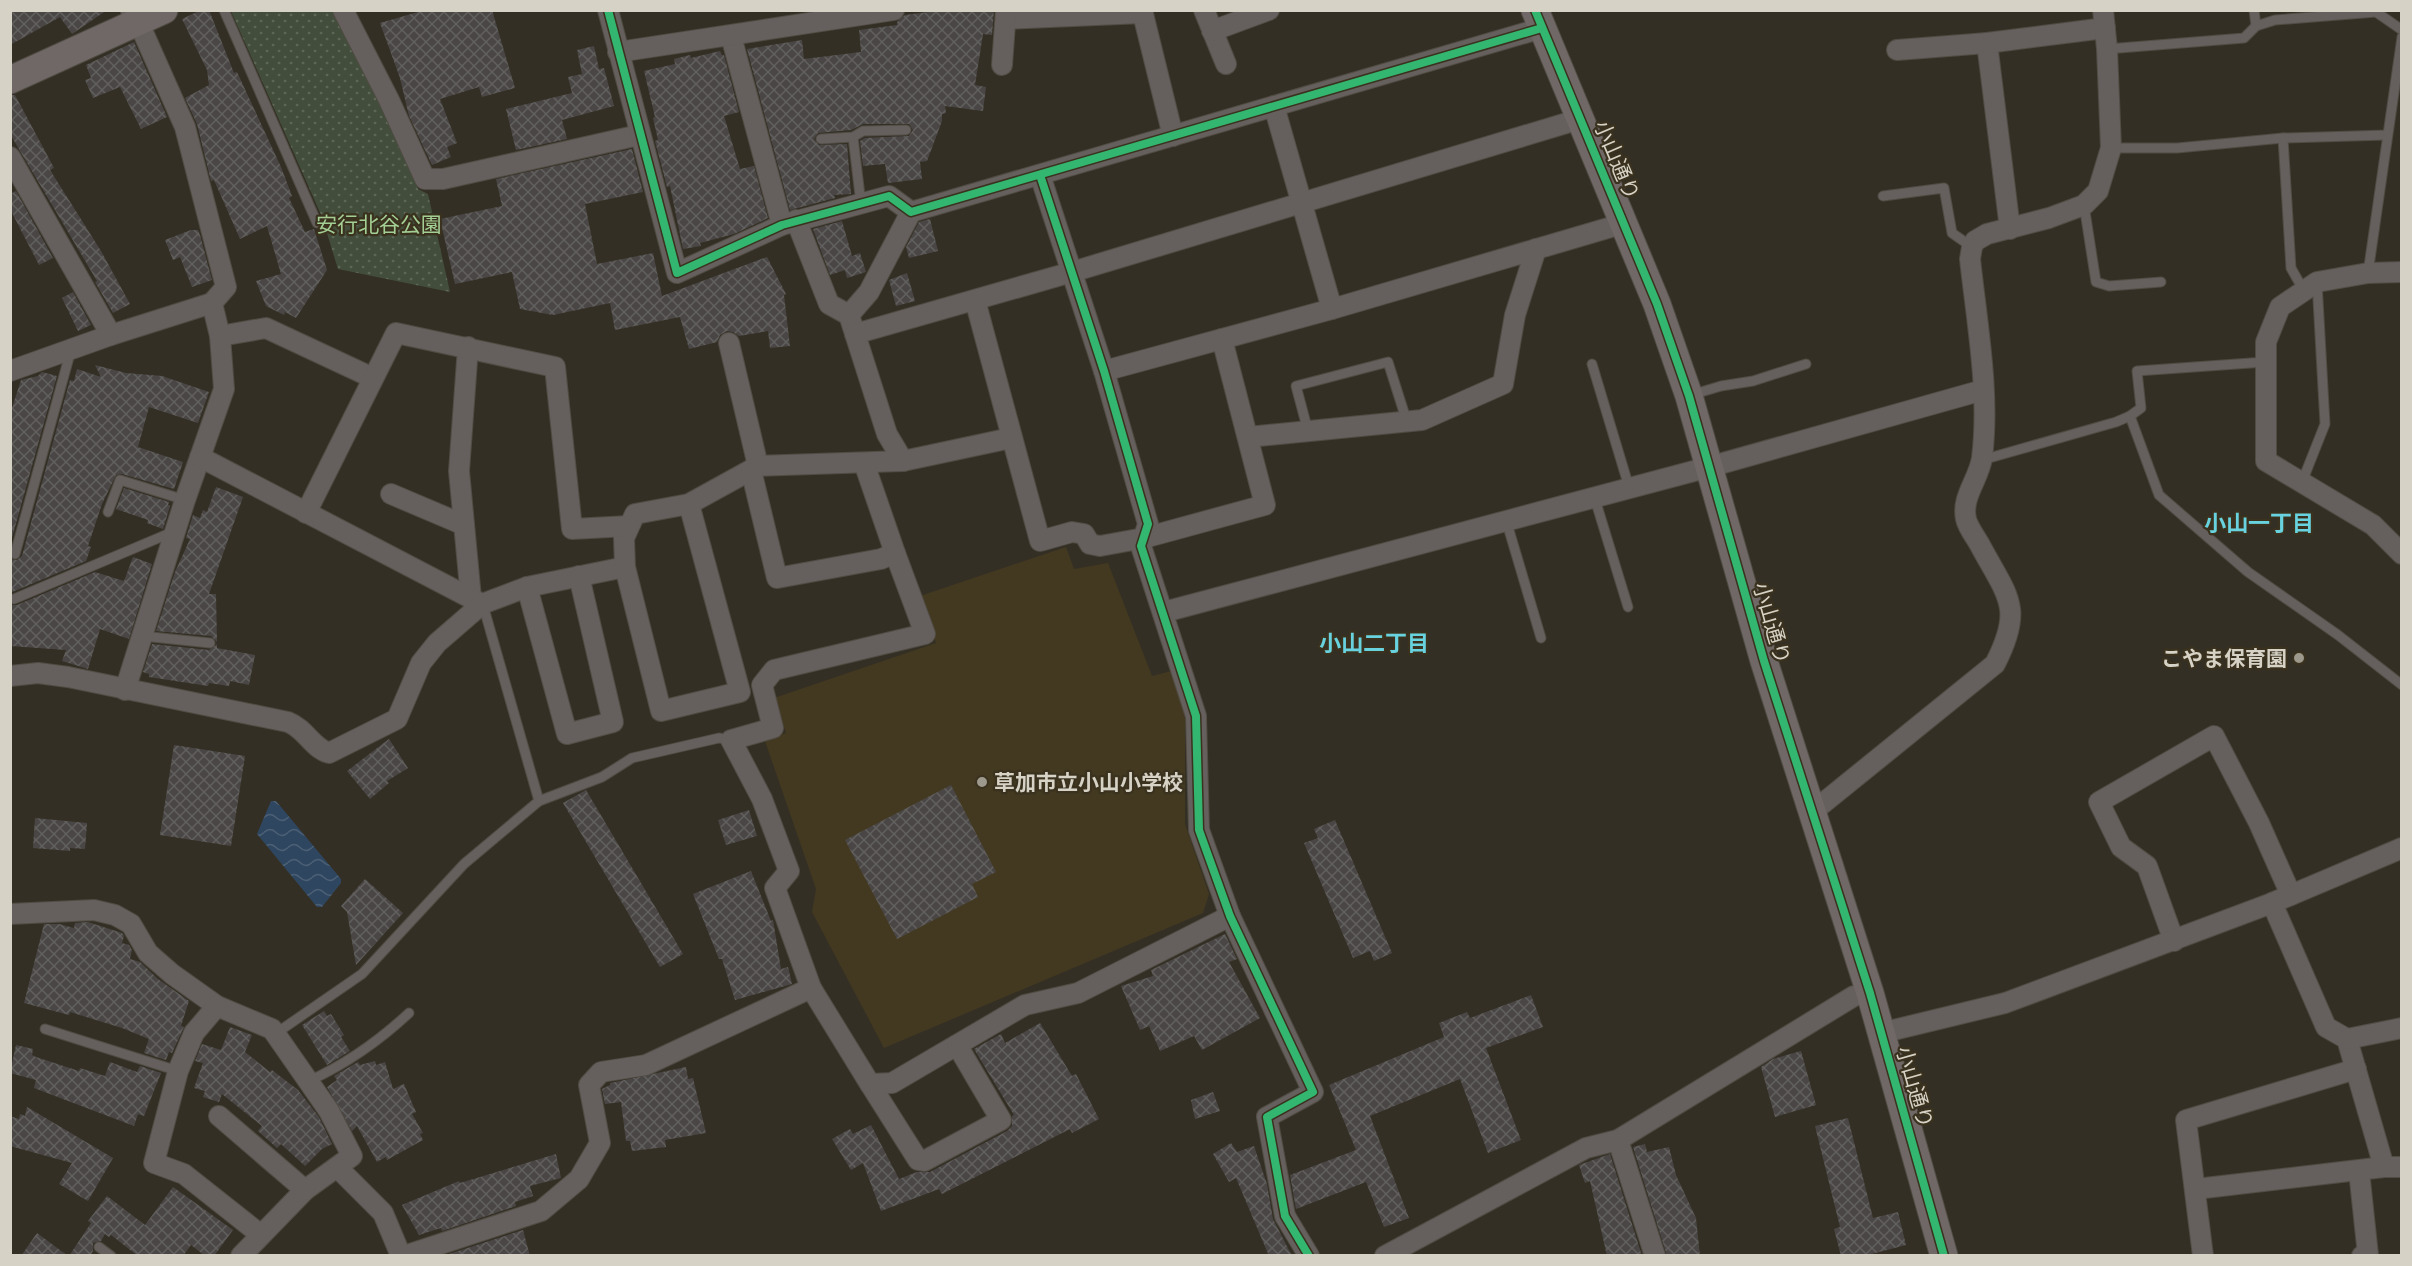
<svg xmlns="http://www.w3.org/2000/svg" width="2412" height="1266" font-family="Montserrat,'Noto Sans JP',sans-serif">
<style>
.built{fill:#433921}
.grass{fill:url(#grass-dots)}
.water{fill:url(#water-waves)}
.building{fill:url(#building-cross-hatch)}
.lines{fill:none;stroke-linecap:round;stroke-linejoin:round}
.lane-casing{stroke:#504c43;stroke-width:11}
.street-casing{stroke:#504c43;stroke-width:22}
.secondary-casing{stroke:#504c43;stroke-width:29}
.lane{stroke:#655f5d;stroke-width:9}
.street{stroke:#655f5d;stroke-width:20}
.secondary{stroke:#706866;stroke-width:27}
.cycleway-casing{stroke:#3a321e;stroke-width:11}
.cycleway{stroke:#33b770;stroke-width:8}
.poi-dot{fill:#9e998d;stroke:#3a321e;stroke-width:2}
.labels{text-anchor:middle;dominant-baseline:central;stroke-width:4.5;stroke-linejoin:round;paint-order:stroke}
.street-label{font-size:21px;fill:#d7d2c6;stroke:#3a321e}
.park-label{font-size:21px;fill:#a3ce94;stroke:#3a321e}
.poi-label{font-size:21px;font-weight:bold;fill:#d7d2c6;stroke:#3a321e;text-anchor:end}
.neighbourhood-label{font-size:22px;font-weight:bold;fill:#68d3de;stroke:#3a321e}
</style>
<defs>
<pattern id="grass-dots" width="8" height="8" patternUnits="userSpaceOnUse" patternTransform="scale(1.5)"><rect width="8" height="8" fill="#424e3b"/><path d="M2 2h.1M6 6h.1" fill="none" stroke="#5d6756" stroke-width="1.8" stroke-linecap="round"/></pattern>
<pattern id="water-waves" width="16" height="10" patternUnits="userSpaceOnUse" patternTransform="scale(1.5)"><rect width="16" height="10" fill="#2e4660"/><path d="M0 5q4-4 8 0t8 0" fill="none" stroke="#4c6075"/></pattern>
<pattern id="building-cross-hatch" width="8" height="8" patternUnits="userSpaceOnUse" patternTransform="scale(1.5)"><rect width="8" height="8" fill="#494645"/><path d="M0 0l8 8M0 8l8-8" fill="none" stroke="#62605e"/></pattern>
</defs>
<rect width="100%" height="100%" fill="#342f24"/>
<polygon class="built" points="1066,547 1074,569 1108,563 1152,676 1175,670 1185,709 1185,824 1209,894 1203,913 884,1048 812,912 816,889 765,741 786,733 774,698 936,643 920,596"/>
<polygon class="grass" points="231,11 335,11 393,127 418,189 428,194 450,292 338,269 322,217"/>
<polygon class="water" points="271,801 276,801 341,879 341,883 322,907 317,907 257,834"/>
<g class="building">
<polygon points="10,10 107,10 72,34 60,17 10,45"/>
<polygon points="201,10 209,10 234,73 237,72 281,167 292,196 289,198 305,232 314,229 327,270 296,318 285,312 284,315 266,306 256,281 281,274 267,226 240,239 214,180 211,181 197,124 185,98 209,85 207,70 182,19"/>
<polygon points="425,10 492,10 515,88 482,97 479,87 440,99 457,143 447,147 451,157 432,165 409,116 400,78 380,23"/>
<polygon points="944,10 994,10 992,35 983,34 975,85 986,87 983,111 945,106 946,113 942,114 942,121 927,161 920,162 922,179 888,183 885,164 863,166 860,141 865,138 909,136 913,130 909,124 863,124 851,130 818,133 814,139 819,145 847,144 851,194 834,195 835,198 790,210 747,49 802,40 804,59 861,52 859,30 897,25 897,22 905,15"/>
<polygon points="134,42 167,117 141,129 120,87 93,98 85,80 91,78 86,65"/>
<polygon points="594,46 599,69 604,68 614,106 562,120 567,139 516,150 506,109 572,93 568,77 582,74 577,50"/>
<polygon points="720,51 722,55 724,55 739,112 724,116 740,169 754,166 768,218 734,234 700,243 701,246 683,249 670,186 667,187 655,141 658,140 653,118 655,117 644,71 675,64 674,59 690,55 691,58"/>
<polygon points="10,95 15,95 54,168 50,170 101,251 130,304 113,313 95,282 97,281 10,134"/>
<polygon points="632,149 643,192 585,204 597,264 653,253 662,296 767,257 786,294 784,295 790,346 770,348 768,331 739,336 733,332 727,331 720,335 717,342 689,349 680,317 615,330 610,303 553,315 520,309 512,272 455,284 440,219 502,206 496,179"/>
<polygon points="16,191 53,258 39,265 10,209 10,194"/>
<polygon points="930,219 938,251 909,258 906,247 919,222"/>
<polygon points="842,221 852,256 860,253 866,272 847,278 845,270 830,275 813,229"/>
<polygon points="191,230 198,230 200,235 212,280 192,287 180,257 173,260 165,240"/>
<polygon points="907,273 915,301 896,306 889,280"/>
<polygon points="73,292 91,325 78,331 62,298"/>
<polygon points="95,365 126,373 162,376 209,392 198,423 149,407 138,447 183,462 174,489 122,474 116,475 102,504 88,546 91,547 86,561 10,593 10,559 17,560 22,556 70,380 74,381 77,369 101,377"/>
<polygon points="42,372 57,376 10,545 10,414 21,380 38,376"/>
<polygon points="216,487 243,497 209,594 216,594 217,642 211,636 156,631 175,572 190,539 186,538 193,515 200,518 203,510 207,512"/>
<polygon points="124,488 169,502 168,505 170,506 163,529 147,523 148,520 116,509"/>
<polygon points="133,557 152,564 129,639 100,629 88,669 62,661 66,650 10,646 10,605 17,605 95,572 124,581"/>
<polygon points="152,644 209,650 217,644 217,648 255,655 249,685 230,681 229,686 209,683 208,686 149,677 149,674 143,672"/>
<polygon points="389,739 408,768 387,781 389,783 370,799 347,771"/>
<polygon points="174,745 245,756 231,846 160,835"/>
<polygon points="951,785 996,872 972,884 978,897 897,939 845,840"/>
<polygon points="586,790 683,954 660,967 563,803"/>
<polygon points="749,810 757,836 726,845 718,820"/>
<polygon points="35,818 87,823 85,849 70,848 70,851 33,848"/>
<polygon points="1335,820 1392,953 1374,961 1370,951 1353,958 1304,843 1318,838 1314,829"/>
<polygon points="751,871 771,921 773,920 781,969 788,967 792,984 735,1000 722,959 719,959 693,894"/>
<polygon points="365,879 403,913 356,965 347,912 341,906"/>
<polygon points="88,922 122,933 124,936 122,943 129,945 132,950 130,959 140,962 158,979 189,1001 181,1026 184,1027 172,1053 169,1052 166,1060 144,1053 149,1039 122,1028 70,1012 69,1015 24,1003 44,924 59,924 74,928 75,923"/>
<polygon points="1225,934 1237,959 1229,962 1260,1018 1202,1050 1194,1036 1160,1051 1149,1026 1140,1030 1121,986 1153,976 1151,970"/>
<polygon points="1531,995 1543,1027 1486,1048 1521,1140 1488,1153 1460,1079 1370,1116 1409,1218 1384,1227 1366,1182 1296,1209 1290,1175 1356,1150 1329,1085 1444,1037 1439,1023 1467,1012 1470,1018"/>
<polygon points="324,1011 327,1016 331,1014 344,1035 341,1037 350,1051 327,1065 302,1025"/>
<polygon points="1040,1023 1072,1076 1076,1074 1099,1119 1072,1133 1070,1129 942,1194 939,1189 881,1211 863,1163 851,1170 832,1139 850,1129 853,1134 871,1125 899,1179 917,1172 930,1172 1007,1131 1012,1126 1012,1116 1014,1115 974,1049 1001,1034 1005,1043"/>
<polygon points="230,1027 252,1035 245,1052 270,1072 272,1070 298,1090 319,1117 332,1144 322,1149 305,1166 281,1144 277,1148 258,1131 262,1126 222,1094 219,1102 203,1097 205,1091 194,1088 203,1063 195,1061 202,1044 221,1050"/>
<polygon points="16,1045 33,1049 32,1055 36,1057 79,1071 80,1068 105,1076 110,1062 137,1072 140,1066 161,1073 144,1116 138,1114 134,1126 34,1088 36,1080 10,1073"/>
<polygon points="1801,1051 1816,1105 1775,1117 1761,1067 1773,1059"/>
<polygon points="375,1061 376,1065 385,1062 393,1089 404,1084 416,1112 412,1114 423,1133 420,1134 423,1140 387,1160 386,1157 377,1162 357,1126 352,1131 327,1087 337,1080 334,1076 358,1062 360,1065"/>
<polygon points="686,1067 688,1079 693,1078 706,1133 665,1140 666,1147 632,1151 630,1141 626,1141 621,1102 605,1104 602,1089 610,1085 610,1083"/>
<polygon points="1213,1092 1220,1111 1195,1119 1191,1100"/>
<polygon points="27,1107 113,1158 88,1201 59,1184 72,1163 10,1146 10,1116 19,1119 20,1114 25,1116"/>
<polygon points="1848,1118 1873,1218 1898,1212 1906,1245 1864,1256 1841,1256 1834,1229 1840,1227 1815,1126"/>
<polygon points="1231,1143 1237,1152 1254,1146 1267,1184 1273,1219 1292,1256 1269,1256 1236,1178 1229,1182 1213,1154"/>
<polygon points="1645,1144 1647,1152 1669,1147 1676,1175 1696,1218 1700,1256 1667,1256 1633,1147"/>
<polygon points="556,1154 561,1178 530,1186 533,1196 515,1202 516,1206 442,1231 441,1228 419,1235 402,1205 459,1181 460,1183"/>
<polygon points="1610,1154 1642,1256 1607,1256 1590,1181 1585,1183 1579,1165"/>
<polygon points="173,1187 233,1230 214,1256 205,1256 191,1245 183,1256 138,1256 111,1235 109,1237 105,1234 101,1241 93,1243 93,1251 90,1256 69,1256 91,1223 88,1221 107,1196 145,1225"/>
<polygon points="523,1230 530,1256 450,1256 449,1254"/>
<polygon points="37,1233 68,1256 21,1256"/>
</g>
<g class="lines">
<g class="lane-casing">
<g id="lane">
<polyline points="224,10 317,223"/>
<polyline points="2254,10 2256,26"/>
<polyline points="2107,49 2244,38 2256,26 2275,20 2376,12 2402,30"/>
<polyline points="853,137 861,204"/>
<polyline points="2283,138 2291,268 2304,291"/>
<polyline points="821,139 853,137 863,131 906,130"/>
<polyline points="2111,148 2177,148 2283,138 2387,135"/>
<polyline points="1883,196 1944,188 1952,233 1972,247"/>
<polyline points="2084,205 2096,282 2109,286 2161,282"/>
<polyline points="2368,273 2402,37"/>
<polyline points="1592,364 1629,487"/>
<polyline points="1691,395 1721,386 1753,381 1806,364"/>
<polyline points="2130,416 2159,495 2248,572 2338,635 2402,685"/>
<polyline points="1308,431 1296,386 1388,362 1407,422"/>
<polyline points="1982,460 2116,422 2130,416 2141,408 2137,371 2265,362"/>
<polyline points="2302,482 2325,424 2317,282"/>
<polyline points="1594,496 1628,607"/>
<polyline points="108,512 120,480 185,500"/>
<polyline points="1506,520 1541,638"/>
<polyline points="15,554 71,350"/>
<polyline points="14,599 175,531"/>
<polyline points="483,605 539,801"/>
<polyline points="142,636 210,643"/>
<polyline points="45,1029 178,1071"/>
<polyline points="275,1034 362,974 464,864 539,801 602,777 632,758 719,738 731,740"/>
<path d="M309 1081C346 1064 379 1041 409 1013"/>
<polyline points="99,1247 111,1256"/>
</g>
</g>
<g class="street-casing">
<g id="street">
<polyline points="343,10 389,100 425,179 443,179 639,135"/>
<polyline points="608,10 677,273 782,225 889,196 911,212 1542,28"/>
<polyline points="1142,10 1173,136"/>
<polyline points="1204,10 1226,64"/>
<polyline points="131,11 138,21 185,127 226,287 212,303"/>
<polyline points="1006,19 1143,13"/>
<polyline points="1212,31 1269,10"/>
<polyline points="731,36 782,225"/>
<polyline points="1987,43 2010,229"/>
<polyline points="1897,50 1987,43 2105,28"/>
<polyline points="618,52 894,10"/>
<polyline points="1002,65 1006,10"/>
<polyline points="1274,106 1332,309"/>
<polyline points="10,157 111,335"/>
<polyline points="1040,175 1104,371 1148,524 1141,546 1196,716 1199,830 1230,916 1313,1092 1267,1117 1285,1216 1309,1256"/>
<polyline points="796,220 829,304 849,315 887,434 903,461"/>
<polyline points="2402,272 2368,273 2317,282 2280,307 2266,342 2266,461 2373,525 2402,554"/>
<polyline points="975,300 1040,541 1072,532 1084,534 1090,544 1100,546 1144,538 1265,505 1222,339"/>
<polyline points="849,315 869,292 911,212"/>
<polyline points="855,334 1072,272 1580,119"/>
<polyline points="220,336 266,328 373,378"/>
<polyline points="729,343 758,466"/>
<polyline points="468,347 459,471 471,598"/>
<polyline points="10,371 111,335 212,303 220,336 224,389 185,500 125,690"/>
<polyline points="1104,371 1332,309 1625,223"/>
<polyline points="1248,437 1422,420 1503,384 1515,315 1536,249"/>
<polyline points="200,457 482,604 527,587 625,567 624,538 635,514 689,504 758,466 903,461 1011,438"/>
<polyline points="751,470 777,578 881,559 895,553 864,463"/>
<polyline points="391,494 464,525"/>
<polyline points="306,513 396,333 555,367 572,529 629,526"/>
<polyline points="895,553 925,634 774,670 762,685 773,728 731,740 762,799 789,871 775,888 811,988 870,1084 892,1083 1025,1005 1078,993 1230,916"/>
<polyline points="625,567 661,711 740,692 689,504"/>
<polyline points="527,587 567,734 613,722 579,576"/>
<polyline points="1164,612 1709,467 1983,390"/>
<path d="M10 676 38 673 68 677 288 722C306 729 312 748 329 753L397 719 421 663 437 643 482 604"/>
<path d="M1811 813 1995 664C2024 608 2008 597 1981 547 1977 539 1968 528 1966 519 1961 497 1979 479 1982 458 1990 393 1977 324 1970 259L1972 247 1975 241 1987 234 2049 218 2084 205 2098 191 2111 148 2107 49 2103 10"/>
<polyline points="2272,903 2326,1027 2347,1039 2384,1167"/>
<polyline points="10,914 94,910 115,915 131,924 148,953 172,974 217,1006 272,1029 329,1111 352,1156 305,1190 241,1256"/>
<polyline points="2174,941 2147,866 2121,847 2099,802 2214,736 2259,823 2291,895"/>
<polyline points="217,1006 194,1033 178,1071 154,1163 184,1174 261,1235"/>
<polyline points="1881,1033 2005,1003 2272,903 2402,848"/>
<polyline points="2347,1039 2402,1028"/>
<polyline points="870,1084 918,1160 924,1161 1001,1120 957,1045"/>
<polyline points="219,1116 305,1190"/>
<polyline points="1618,1140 1655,1256"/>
<polyline points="337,1167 383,1213 401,1256"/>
<polyline points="2359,1171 2368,1255 2362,1256"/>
<polyline points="2196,1189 2384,1167 2402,1167"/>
<polyline points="404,1256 541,1211 579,1179 600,1143 589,1085 601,1072 646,1065 811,988"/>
<polyline points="1385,1256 1586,1148 1618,1140 1854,996 1870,993"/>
<polyline points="2203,1256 2186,1120 2356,1069"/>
</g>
</g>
<g class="secondary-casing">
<g id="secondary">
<polyline points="1535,10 1657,304 1689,396 1764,661 1870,993 1944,1256"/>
<polyline points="10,80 164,10"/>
</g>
</g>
<use href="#lane" class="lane"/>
<use href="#street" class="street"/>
<use href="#secondary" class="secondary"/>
<g class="cycleway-casing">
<g id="cycleway">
<polyline points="608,10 677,273 782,225 889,196 911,212 1542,28"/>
<polyline points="1535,10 1657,304 1689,396 1764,661 1870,993 1944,1256"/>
<polyline points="1040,175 1104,371 1148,524 1141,546 1196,716 1199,830 1230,916 1313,1092 1267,1117 1285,1216 1309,1256"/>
</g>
</g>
<use href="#cycleway" class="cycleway"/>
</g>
<g class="poi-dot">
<circle cx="2299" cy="658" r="6"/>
<circle cx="982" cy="782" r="6"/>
</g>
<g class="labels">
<g class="street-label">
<text transform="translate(1617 160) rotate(67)">小山通り</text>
<text transform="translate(1772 623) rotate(74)">小山通り</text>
<text transform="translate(1915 1087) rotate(74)">小山通り</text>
</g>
<g class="park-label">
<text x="379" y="224">安行北谷公園</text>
</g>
<g class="poi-label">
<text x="2287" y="658">こやま保育園</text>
<text x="994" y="782" text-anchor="start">草加市立小山小学校</text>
</g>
<g class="neighbourhood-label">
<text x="2259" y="523">小山一丁目</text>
<text x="1374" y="643">小山二丁目</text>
</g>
</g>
<rect width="2412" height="1266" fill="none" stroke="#d7d2c6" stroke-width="24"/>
</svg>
